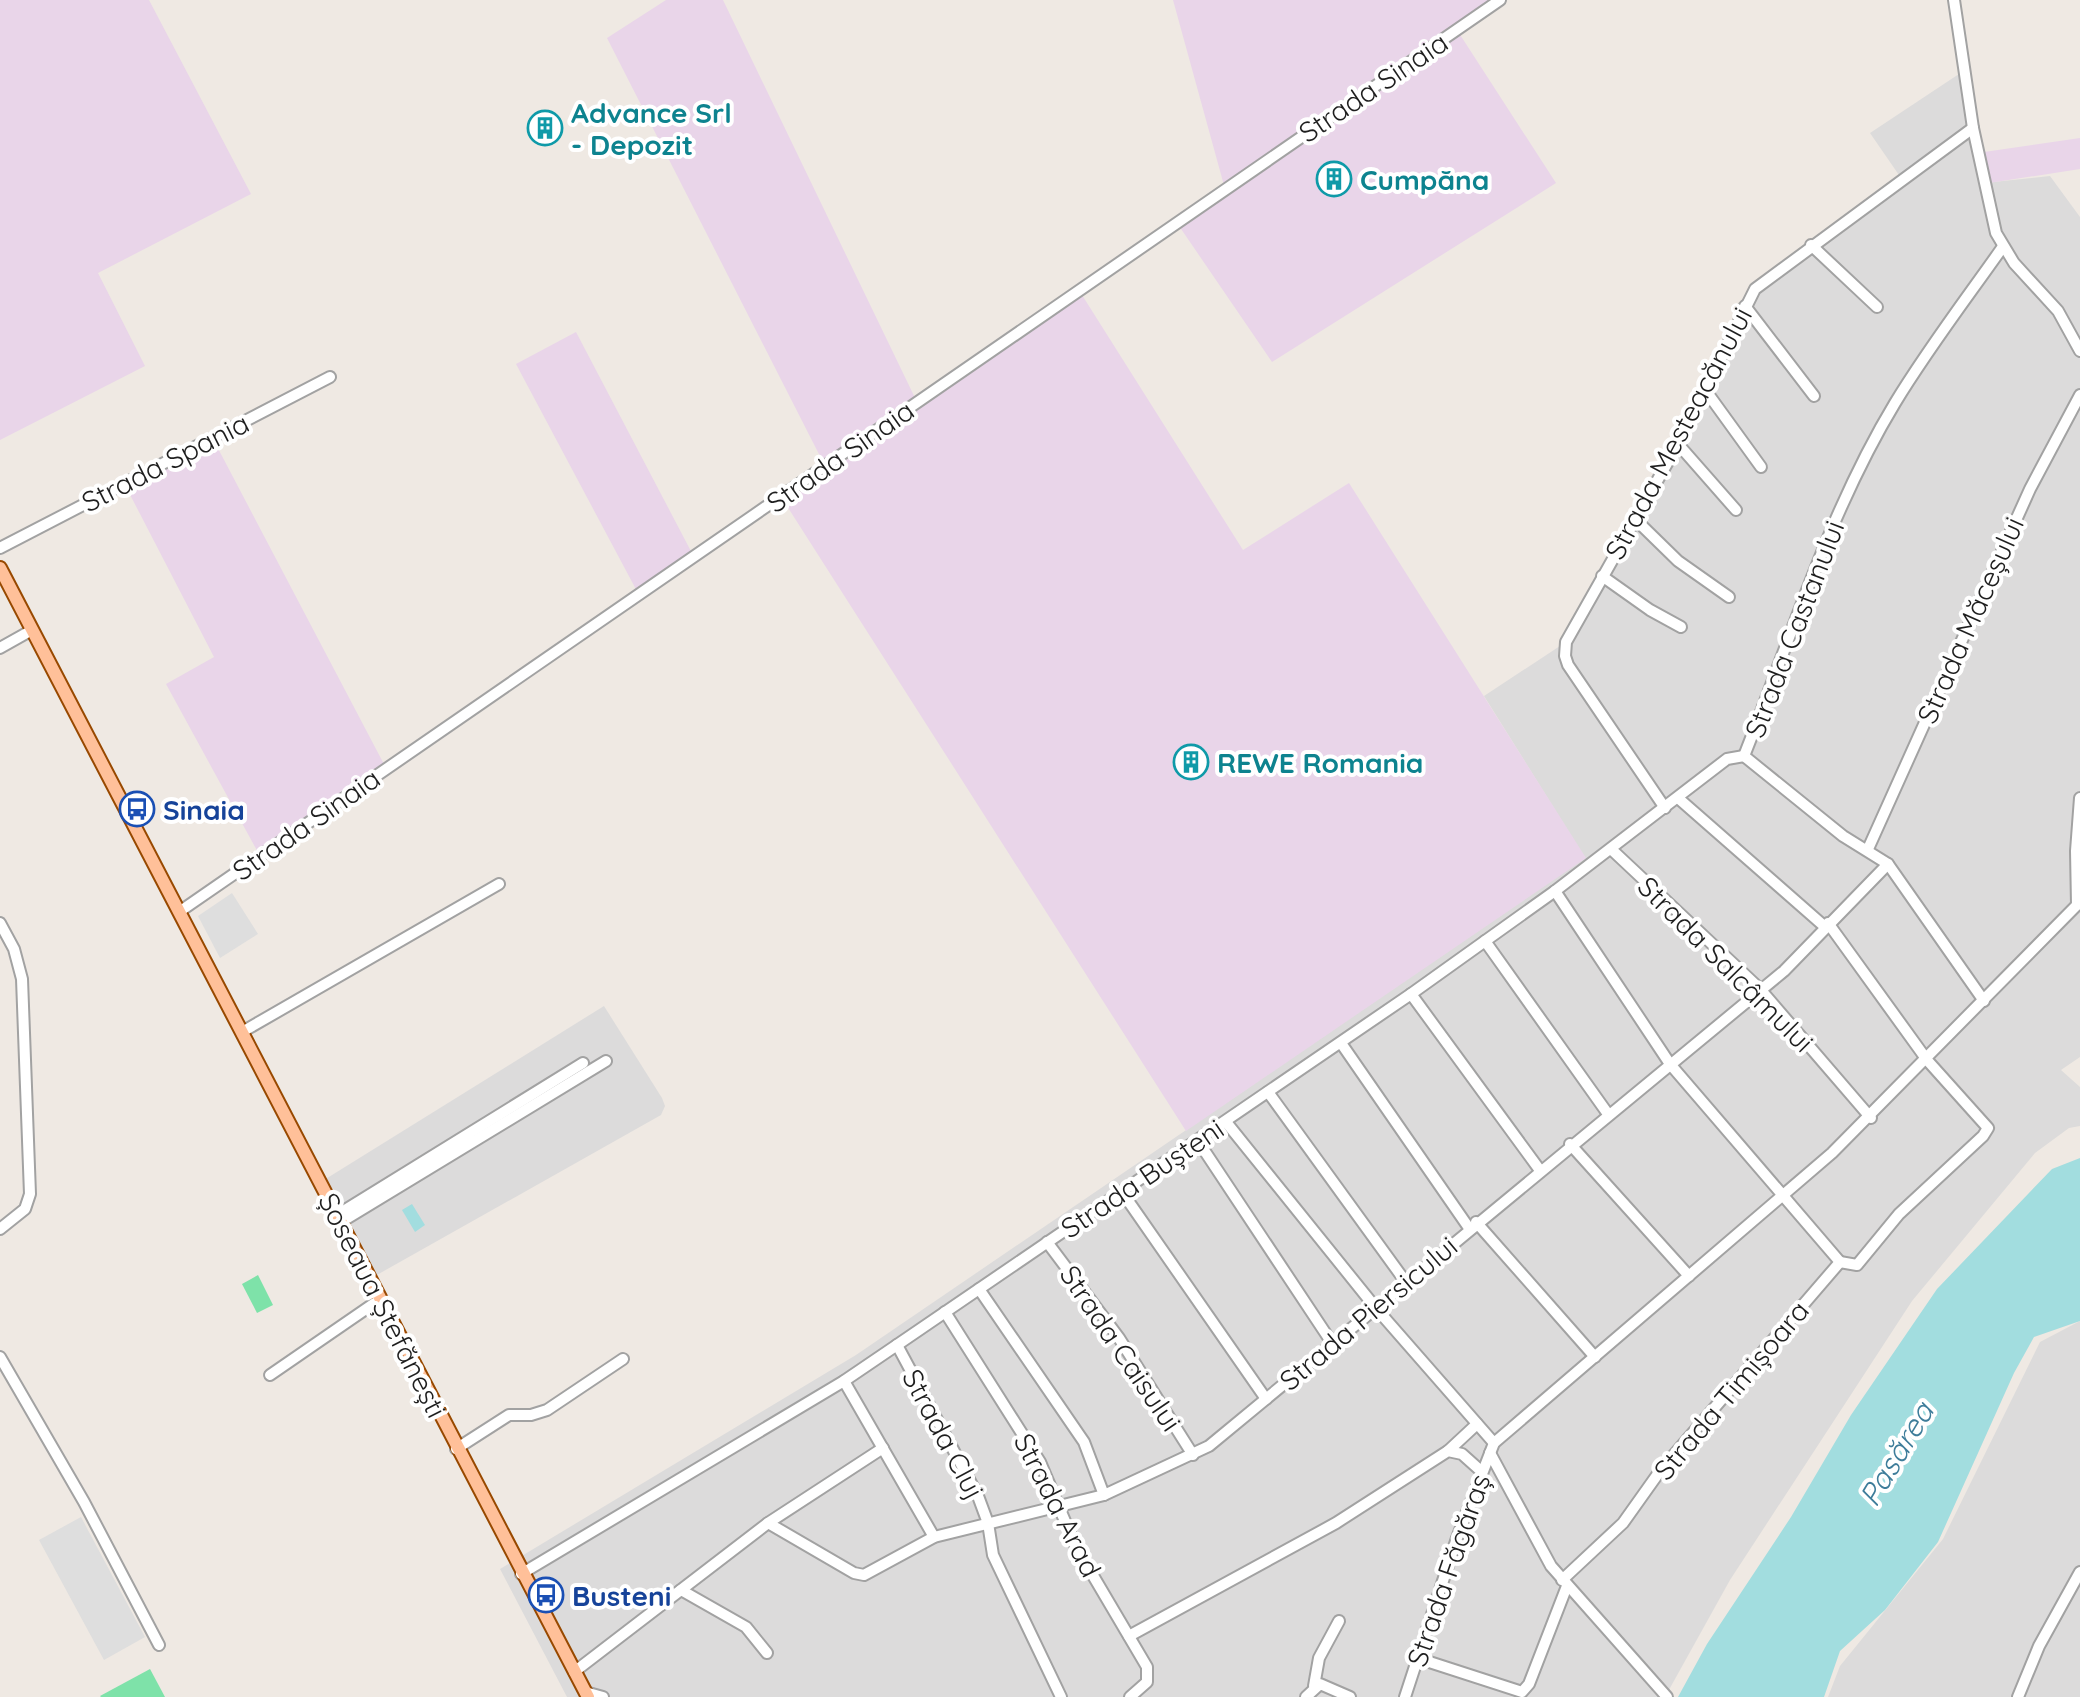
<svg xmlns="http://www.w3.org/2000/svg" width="2080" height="1697" font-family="Quicksand,sans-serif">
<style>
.residential{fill:#dcdbdb}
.industrial{fill:#e9d5e9}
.pitch{fill:#7ee2a9}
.parking{fill:#dedede}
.water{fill:#a2dddf}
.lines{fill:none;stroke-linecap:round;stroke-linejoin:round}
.minor-casing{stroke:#a2a2a2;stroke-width:14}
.major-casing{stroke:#984900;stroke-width:16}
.minor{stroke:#fff;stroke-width:10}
.major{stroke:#ffc099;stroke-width:12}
.labels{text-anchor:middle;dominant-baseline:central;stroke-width:8;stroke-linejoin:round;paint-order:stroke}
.street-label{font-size:28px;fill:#1e1e1e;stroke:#fff}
.culture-label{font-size:28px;font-weight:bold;fill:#0d838f;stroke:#fff;text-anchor:start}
.transit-label{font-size:28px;font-weight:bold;fill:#164399;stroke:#fff;text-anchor:start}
.water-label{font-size:30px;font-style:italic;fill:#3e7d9a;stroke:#fff}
</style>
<rect width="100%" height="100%" fill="#efe9e3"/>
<g class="residential">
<polygon points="1965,70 1984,183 2050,176 2080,217 2080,1057 2061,1070 2080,1087 2080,1126 2069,1128 2035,1153 1912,1301 1730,1580 1665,1697 567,1697 500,1569 856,1355 1585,858 1484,696 1566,642 1636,520 1750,297 1901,178 1870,133"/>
<polygon points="604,1006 662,1098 665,1106 661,1115 375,1276 324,1180"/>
<polygon points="2080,1321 2080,1697 1828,1697 1840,1666 1943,1539 2040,1342"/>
</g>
<g class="industrial">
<polygon points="0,0 149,0 251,194 98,273 145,366 0,440"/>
<polygon points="666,0 723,0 917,402 825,466 607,38"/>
<polygon points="1173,0 1500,0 1457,30 1556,183 1272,362 1177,223 1225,189"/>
<polygon points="2080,138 2080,169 1989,183 1984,152"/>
<polygon points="1082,295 1243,550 1349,483 1586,858 1186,1131 785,503"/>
<polygon points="576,332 694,557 639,595 516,364"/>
<polygon points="212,437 386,768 260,856 166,684 214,657 124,483"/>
</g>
<g class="pitch">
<polygon points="258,1275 273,1305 257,1313 242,1284"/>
<polygon points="150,1669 165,1697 101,1697 100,1696"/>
</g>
<g class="parking">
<polygon points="232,893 258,934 220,958 198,916"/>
<polygon points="81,1517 145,1637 104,1660 39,1540"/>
</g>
<g class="water">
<polygon points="2080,1158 2080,1321 2034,1337 2014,1373 1938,1542 1885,1610 1840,1651 1824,1697 1678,1697 1707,1644 1791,1517 1851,1415 1937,1289 2052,1169"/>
<polygon points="412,1204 425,1225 415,1232 402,1210"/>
</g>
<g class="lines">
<g class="minor-casing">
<g id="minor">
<polyline points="1954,0 1973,128 1996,233 2014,263 2058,311 2080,351"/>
<polyline points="1811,245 1877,307"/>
<polyline points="1745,306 1814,396"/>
<polyline points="1706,391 1761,467"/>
<polyline points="1678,444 1736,510"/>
<polyline points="1636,520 1678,561 1729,597"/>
<polyline points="0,548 330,377"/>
<polyline points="1602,576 1650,610 1681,627"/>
<polyline points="0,648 32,630"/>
<path d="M1744 756C1791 638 1829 512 1895 403 1927 350 1966 299 2002 248"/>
<polyline points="1744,756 1843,836 1888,864 1984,1001"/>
<polyline points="1678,798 1824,926"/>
<polyline points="1665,808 1568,665 1565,656 1566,642 1678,444 1755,289 1973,128"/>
<polyline points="1611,849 1760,989 1871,1118"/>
<polyline points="1868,849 2030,489 2080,395"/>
<polyline points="1555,891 1670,1064 1840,1262 1660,1471 1623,1523 1562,1580"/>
<polyline points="2077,905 2076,851 2080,798"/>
<polyline points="179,912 1500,0"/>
<polyline points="0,923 14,949 22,979 30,1194 25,1209 0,1229"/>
<polyline points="1828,923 1927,1060 1988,1128 1983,1136 1899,1214 1857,1265 1840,1262"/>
<polyline points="1485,941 1608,1114"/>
<polyline points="1411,994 1539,1169"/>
<polyline points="242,1032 499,884"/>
<polyline points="1341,1043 1469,1228"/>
<polyline points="1268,1092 1405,1281"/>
<polyline points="1226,1122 1375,1307 1494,1443"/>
<polyline points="1198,1141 1332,1343"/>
<polyline points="1570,1144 1689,1276"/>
<polyline points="1122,1192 1266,1399"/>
<polyline points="337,1215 583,1063"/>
<polyline points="341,1222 606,1061"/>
<polyline points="1476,1222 1595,1357"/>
<polyline points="1047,1242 1119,1338 1193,1455"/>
<polyline points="979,1289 1084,1442 1104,1495"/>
<polyline points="945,1312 1040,1462 1075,1545 1147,1667 1147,1682 1130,1697"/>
<polyline points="897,1345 978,1496 988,1523 993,1555 1061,1697"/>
<polyline points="0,1357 84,1502 159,1645"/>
<polyline points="270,1375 379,1300"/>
<polyline points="844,1381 934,1537"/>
<polyline points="456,1449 509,1415 531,1415 547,1410 623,1359"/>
<polyline points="1448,1451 1477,1424"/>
<polyline points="1490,1453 1551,1566 1667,1697"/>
<polyline points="768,1523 854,1573 864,1575 934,1537 1104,1495 1209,1446 1784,971 1888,864"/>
<polyline points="521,1574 844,1381 897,1345 1411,994 1555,891 1727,759 1744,756"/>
<polyline points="681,1590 746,1627 767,1653"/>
<polyline points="1129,1636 1336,1523 1448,1451 1462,1454 1481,1471"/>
<polyline points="1417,1658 1522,1692 1529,1684 1567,1586"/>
<polyline points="574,1672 768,1523 883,1448"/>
<polyline points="1314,1686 1319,1658 1339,1621"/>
<polyline points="585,1692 603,1697"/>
<polyline points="1306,1697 1320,1684 1350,1697"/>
<polyline points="1405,1697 1457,1538 1494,1443 1832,1153 2080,902"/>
<polyline points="2018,1697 2039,1646 2080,1572"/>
</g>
</g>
<g class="major-casing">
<polyline id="major" points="0,568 588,1697"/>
</g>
<use href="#minor" class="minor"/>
<use href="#major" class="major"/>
</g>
<defs>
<g id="building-ring" transform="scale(1.8)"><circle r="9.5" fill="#fff" stroke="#0f9aa8" stroke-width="1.5"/><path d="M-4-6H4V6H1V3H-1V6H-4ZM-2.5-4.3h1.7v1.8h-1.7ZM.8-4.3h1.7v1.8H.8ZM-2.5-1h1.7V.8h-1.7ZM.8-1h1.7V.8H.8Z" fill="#0f9aa8"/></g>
<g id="bus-ring" transform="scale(1.8)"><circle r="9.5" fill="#fff" stroke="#1a4fb4" stroke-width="1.5"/><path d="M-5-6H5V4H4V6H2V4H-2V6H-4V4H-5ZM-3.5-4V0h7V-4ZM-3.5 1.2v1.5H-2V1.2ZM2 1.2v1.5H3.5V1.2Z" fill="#1a4fb4"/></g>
</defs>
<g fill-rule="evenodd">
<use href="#building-ring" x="545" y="128"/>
<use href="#building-ring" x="1334" y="179"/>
<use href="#building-ring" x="1191" y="762"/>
<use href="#bus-ring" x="137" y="809"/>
<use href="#bus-ring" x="546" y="1595"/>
</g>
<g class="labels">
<g class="street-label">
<text transform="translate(1373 87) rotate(-34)">Strada Sinaia</text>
<text transform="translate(1678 433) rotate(-62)">Strada Mesteacănului</text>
<text transform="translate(840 456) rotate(-35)">Strada Sinaia</text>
<text transform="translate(165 462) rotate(-27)">Strada Spania</text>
<text transform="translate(1970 620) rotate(-66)">Strada Măceșului</text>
<text transform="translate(1794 629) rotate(-69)">Strada Castanului</text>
<text transform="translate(306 824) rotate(-35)">Strada Sinaia</text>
<text transform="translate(1726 964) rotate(45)">Strada Salcâmului</text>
<text transform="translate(1142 1178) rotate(-34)">Strada Bușteni</text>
<text transform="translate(383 1305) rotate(63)">Șoseaua Ștefănești</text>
<text transform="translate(1368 1313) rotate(-40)">Strada Piersicului</text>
<text transform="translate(1121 1348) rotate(56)">Strada Caisului</text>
<text transform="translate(1731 1390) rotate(-50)">Strada Timișoara</text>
<text transform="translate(944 1434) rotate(62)">Strada Cluj</text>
<text transform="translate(1058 1505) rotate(63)">Strada Arad</text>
<text transform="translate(1448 1570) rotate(-71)">Strada Făgăraș</text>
</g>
<g class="culture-label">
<text x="571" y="112">Advance Srl<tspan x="571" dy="32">- Depozit</tspan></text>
<text x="1360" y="179">Cumpăna</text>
<text x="1217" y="762">REWE Romania</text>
</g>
<g class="transit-label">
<text x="163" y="809">Sinaia</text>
<text x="572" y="1595">Busteni</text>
</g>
<g class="water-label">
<text transform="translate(1896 1454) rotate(-59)">Pasărea</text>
</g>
</g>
</svg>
